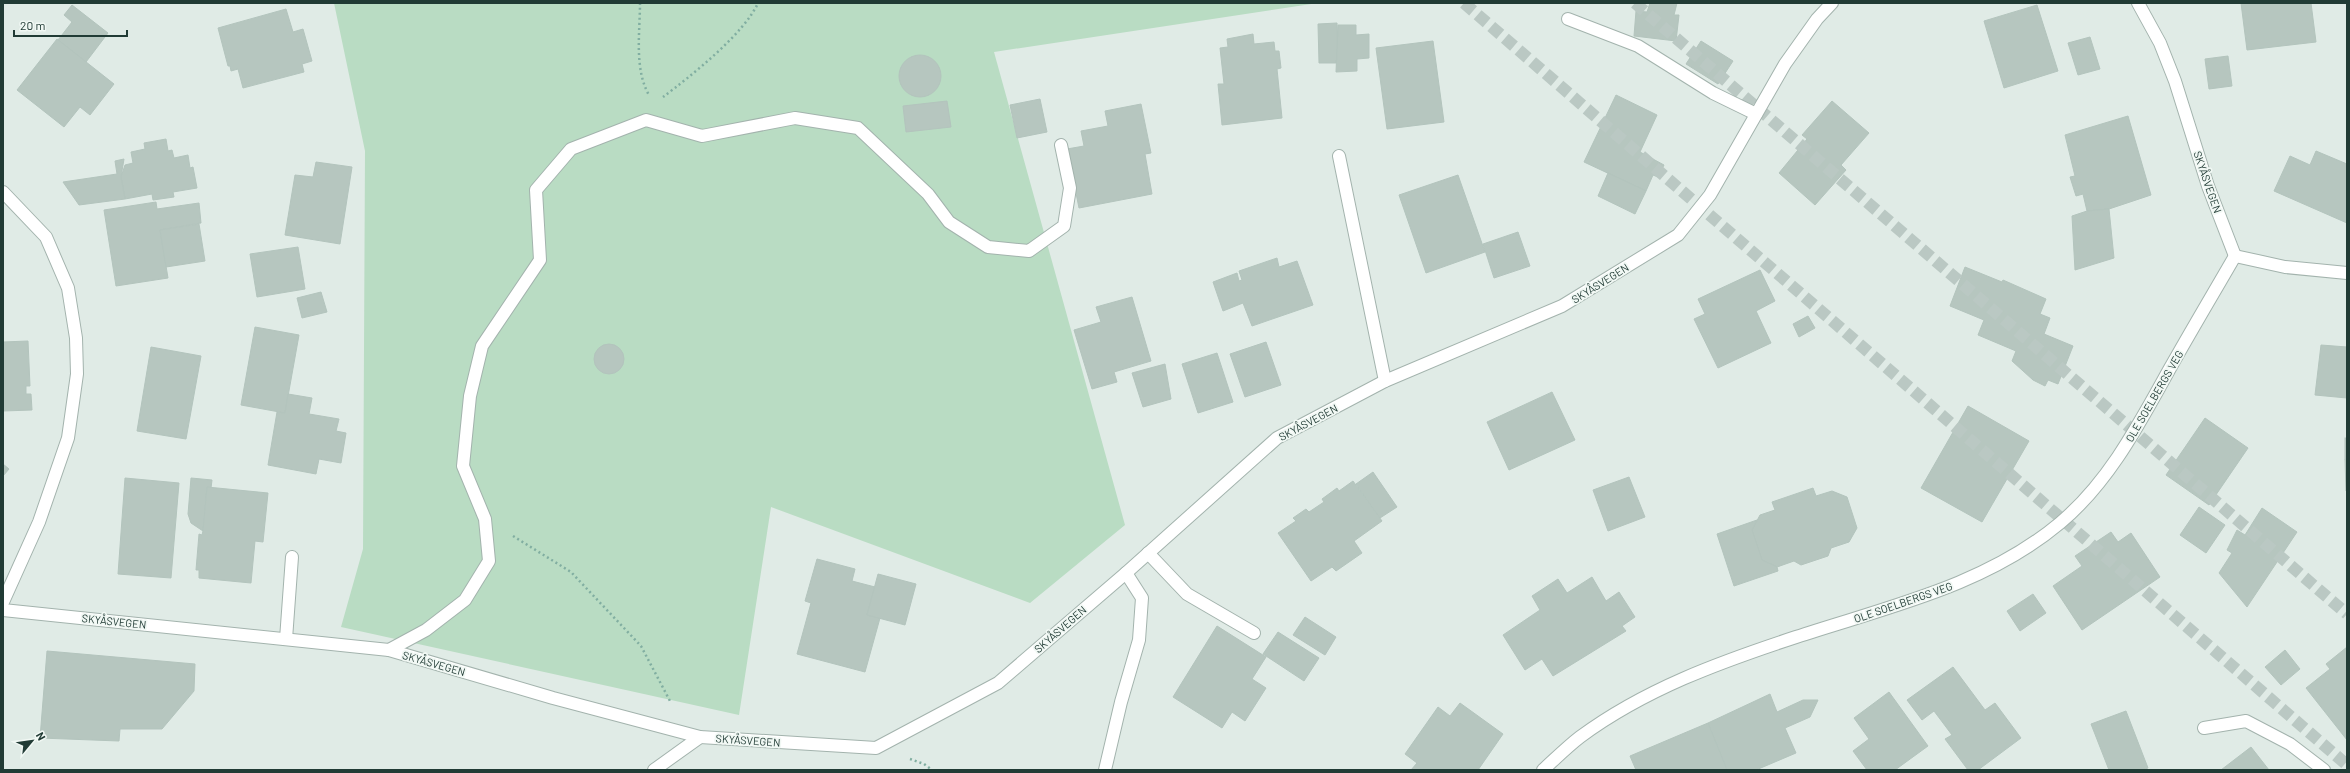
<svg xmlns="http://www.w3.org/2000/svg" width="2350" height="773" font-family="Barlow,sans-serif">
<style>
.green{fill:#b9dcc3}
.building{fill:#b6c6bf;stroke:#b3c4bd}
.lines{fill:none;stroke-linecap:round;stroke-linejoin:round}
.trunk-tunnel{stroke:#bac8c3;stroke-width:12;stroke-dasharray:12 6;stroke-linecap:butt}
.service-casing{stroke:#a3b3ad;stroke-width:14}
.minor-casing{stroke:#a3b3ad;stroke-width:14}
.path{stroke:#81aea1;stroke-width:2.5;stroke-dasharray:2 3;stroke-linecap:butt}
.service{stroke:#fff;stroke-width:12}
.minor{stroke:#fff;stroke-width:12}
.labels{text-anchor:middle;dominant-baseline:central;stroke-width:3.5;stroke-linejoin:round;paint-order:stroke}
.street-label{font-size:11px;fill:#213b35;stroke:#f1f8f4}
</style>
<rect width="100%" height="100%" fill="#e0ebe6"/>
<polygon class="green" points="334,3 1318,3 994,52 1125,525 1030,603 771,507 739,715 341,627 363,549 365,151"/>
<g class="building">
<polygon points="1650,3 1677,3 1674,15 1679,15 1676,41 1634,36 1636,11 1647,12"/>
<polygon points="2241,3 2311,3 2316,42 2247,50"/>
<polygon points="72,5 108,33 86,62 58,40 72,22 64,15"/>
<polygon points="2037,5 2058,71 2004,88 1984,21"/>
<polygon points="286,9 293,32 303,29 312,61 302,64 304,72 243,88 238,69 231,71 230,66 228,66 218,28"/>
<polygon points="1337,23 1338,51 1336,63 1319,63 1318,24"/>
<polygon points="1338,25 1356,25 1356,35 1369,34 1369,58 1357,59 1357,71 1336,72"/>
<polygon points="1253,34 1254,44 1274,42 1275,51 1279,51 1281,68 1277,69 1282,118 1222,125 1218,84 1224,84 1220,48 1228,47 1227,39"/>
<polygon points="2090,37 2100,69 2078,75 2068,43"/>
<polygon points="57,39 114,84 90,115 80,107 64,127 17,90"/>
<polygon points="1433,41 1444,122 1387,129 1376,48"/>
<polygon points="1701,41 1733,61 1718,84 1686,64"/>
<circle cx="920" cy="76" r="21"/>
<polygon points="2228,56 2232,86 2209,89 2205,59"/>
<polygon points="1616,95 1657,115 1640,152 1664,165 1658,177 1653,175 1646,191 1584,162"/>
<polygon points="1040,99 1047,132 1017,138 1010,105"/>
<polygon points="947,101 951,127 906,132 903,106"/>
<polygon points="1832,101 1869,133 1841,165 1846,170 1815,205 1779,173 1807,139 1802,135"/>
<polygon points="1141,104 1151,153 1145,154 1152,194 1079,208 1067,149 1084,146 1081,131 1108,126 1105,111"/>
<polygon points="2128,116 2151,195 2109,209 2087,211 2083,194 2076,196 2070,177 2075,176 2065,135"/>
<polygon points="166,139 168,151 172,150 174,158 188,155 190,168 193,167 197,188 173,192 174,197 153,200 152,194 125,199 121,177 125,165 133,163 131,152 145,149 144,143"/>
<polygon points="2316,151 2347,164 2347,223 2274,191 2290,156 2310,165"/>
<polygon points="124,159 121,177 125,199 79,205 63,182 117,174 115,161"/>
<polygon points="316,162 352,167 340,244 285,235 295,175 313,177"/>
<polygon points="1608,173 1646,191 1635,214 1598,196"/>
<polygon points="1458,175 1485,252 1426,273 1399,195"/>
<polygon points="156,202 157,209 199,203 201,223 160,230 168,278 116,286 104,210"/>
<polygon points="2109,209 2114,258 2075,270 2072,216 2087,211"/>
<polygon points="199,224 205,261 166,267 160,230"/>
<polygon points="1518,232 1530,266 1494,278 1483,244"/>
<polygon points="298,247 305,289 257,297 250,254"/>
<polygon points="1277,258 1279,267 1297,261 1313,305 1252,326 1243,303 1223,311 1213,282 1237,273 1239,281 1242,280 1239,271"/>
<polygon points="1965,267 2002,282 2003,280 2046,299 2040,314 2050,318 2044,334 2073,346 2058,384 2048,380 2045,386 2033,380 2012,361 2016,351 1978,335 1984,320 1950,306"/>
<polygon points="1760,270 1775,301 1756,311 1771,343 1718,368 1694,319 1705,314 1698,299"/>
<polygon points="321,292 327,312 302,318 297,298"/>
<polygon points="1132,297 1151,361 1114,372 1117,382 1092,389 1074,330 1101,322 1096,307"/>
<polygon points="1808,316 1815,328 1799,337 1793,324"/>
<polygon points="255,327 299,335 285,413 241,405"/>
<polygon points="28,341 30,386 26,386 26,394 31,394 32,410 3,411 3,342"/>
<polygon points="1266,342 1281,385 1245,397 1230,354"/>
<circle cx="609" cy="359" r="15"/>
<polygon points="2321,345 2347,347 2347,398 2315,395"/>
<polygon points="151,347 201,356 186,439 137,431"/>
<polygon points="1217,353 1233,402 1198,413 1182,364"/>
<polygon points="1165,364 1171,399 1143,407 1132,373"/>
<polygon points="1552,392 1575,440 1509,470 1487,422"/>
<polygon points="288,394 312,398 309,414 339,419 336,431 346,433 341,463 319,459 316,474 268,465 277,412 285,413"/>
<polygon points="1968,406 2029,441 1982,522 1921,488"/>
<polygon points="2205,418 2248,448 2209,505 2166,475"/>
<rect x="2345" y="438" width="2" height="21"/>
<polygon points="2345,459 2347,459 2347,491 2346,491"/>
<polygon points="3,464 9,469 3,476"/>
<polygon points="1373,472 1397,507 1380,518 1356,484"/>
<polygon points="1629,477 1645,517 1608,531 1593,490"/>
<polygon points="125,478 179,483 171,578 118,574"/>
<polygon points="191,478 212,480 211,488 207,487 203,531 191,523 188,514"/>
<polygon points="1353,481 1382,521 1354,541 1362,553 1336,571 1332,567 1311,581 1278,533 1296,521 1293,518 1306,509 1309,512 1324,502 1322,499 1337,488 1339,491"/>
<polygon points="207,487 268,493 263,542 255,541 251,583 199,578 199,570 196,570 199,534 202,535 203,531"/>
<polygon points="1813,488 1816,496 1832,491 1847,497 1857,528 1849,542 1831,548 1828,556 1801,565 1794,561 1777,567 1762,560 1752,530 1760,515 1775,510 1772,502"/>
<polygon points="2199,507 2225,525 2206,553 2180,535"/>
<polygon points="2262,508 2297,532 2247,607 2219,573 2232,553 2227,550 2237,530 2245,535"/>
<polygon points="1757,520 1752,530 1762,560 1777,567 1778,571 1734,586 1717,534"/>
<polygon points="2111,532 2118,542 2131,533 2160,577 2082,630 2053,586 2082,566 2075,556"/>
<polygon points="817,559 855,569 852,581 875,587 867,615 880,618 865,672 797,654 811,603 805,601"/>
<polygon points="878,574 916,584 905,625 867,615"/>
<polygon points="1592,577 1606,601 1619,592 1635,617 1622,626 1626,631 1553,676 1542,659 1525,670 1503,635 1540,610 1532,596 1558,579 1567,593"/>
<polygon points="2033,594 2046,613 2020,631 2007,611"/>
<polygon points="1305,617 1336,637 1325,655 1293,635"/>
<polygon points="1217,626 1266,657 1252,679 1266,688 1245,721 1232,712 1222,728 1173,697"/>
<polygon points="1278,632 1319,658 1304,681 1263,654"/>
<polygon points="2347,647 2347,740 2306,688 2330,669 2326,664"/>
<polygon points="2285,650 2300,669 2281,685 2265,667"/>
<polygon points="47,651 195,664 194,691 162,729 120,729 119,741 40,738"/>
<polygon points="1953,667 1985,710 1995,703 2021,738 1978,770 1968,770 1945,739 1952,735 1934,711 1922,720 1907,700"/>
<polygon points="1889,692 1928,746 1895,770 1867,770 1853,751 1869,739 1854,718"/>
<polygon points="1770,694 1777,712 1803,700 1818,700 1810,717 1785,728 1796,753 1756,770 1727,770 1708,723"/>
<polygon points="1460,703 1503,734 1478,770 1411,770 1417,763 1405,754 1438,707 1450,716"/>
<polygon points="2126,711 2148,768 2142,770 2109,770 2091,724"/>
<polygon points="1708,723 1727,770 1636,770 1630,756"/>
<polygon points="2251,747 2269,770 2221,770"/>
</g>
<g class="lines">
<g class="trunk-tunnel">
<polyline points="1464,3 2347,765"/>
<polyline points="1635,3 2347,614"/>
</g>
<g class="service-casing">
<g id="service">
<polyline points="1568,19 1638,46 1713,93 1756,114"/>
<polyline points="1339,156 1385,381"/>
<polyline points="1148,553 1187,594 1254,633"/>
<polyline points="286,639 292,557"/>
<polyline points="389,650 426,630 465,600 489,561 485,519 463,466 470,396 482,346 540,260 536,190 571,149 646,120 702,136 795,118 858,128 928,194 949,222 988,247 1029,251 1064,226 1070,188 1061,145"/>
<polyline points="2204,728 2246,721 2290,744 2324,770"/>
<polyline points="654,770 700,737"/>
<polyline points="1105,770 1121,702 1139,640 1142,598 1126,573"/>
</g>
</g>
<g class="minor-casing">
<g id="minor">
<polyline points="2138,3 2160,43 2175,81 2208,186 2235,256"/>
<polyline points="3,192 46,237 68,288 76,338 77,374 68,438 39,522 3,602"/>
<polyline points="2235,256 2285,267 2347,273"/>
<polyline points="3,610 389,650 553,698 700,737 876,748 998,683 1126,573 1277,438 1385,381 1562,306 1678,235 1710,195 1785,64 1817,19 1832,3"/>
<path d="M1543 770C1555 759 1567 747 1580 737 1645 689 1720 662 1796 637 1887 607 1985 586 2060 523 2109 482 2139 424 2169 370 2191 331 2213 294 2235 256"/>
</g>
</g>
<g class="path">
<path d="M640 3C640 32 634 69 649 95"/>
<path d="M663 97C691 76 744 34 758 3"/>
<polyline points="513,536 571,572 641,646 670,701"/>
<polyline points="910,759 924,764 932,770"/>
</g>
<use href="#service" class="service"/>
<use href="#minor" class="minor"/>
</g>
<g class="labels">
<g class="street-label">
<text transform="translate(2208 182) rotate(71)">SKYÅSVEGEN</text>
<text transform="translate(1600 283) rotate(-32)">SKYÅSVEGEN</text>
<text transform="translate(2154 396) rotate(-60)">OLE SOELBERGS VEG</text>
<text transform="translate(1308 422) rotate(-28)">SKYÅSVEGEN</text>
<text transform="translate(1903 602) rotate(-19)">OLE SOELBERGS VEG</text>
<text transform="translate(114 621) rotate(6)">SKYÅSVEGEN</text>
<text transform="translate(1060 629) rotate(-41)">SKYÅSVEGEN</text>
<text transform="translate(434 663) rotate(16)">SKYÅSVEGEN</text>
<text transform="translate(748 740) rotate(4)">SKYÅSVEGEN</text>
</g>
</g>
<rect width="2350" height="773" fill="none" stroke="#213b35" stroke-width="8"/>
<g transform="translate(32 741) rotate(61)" stroke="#f1f8f4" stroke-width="3" paint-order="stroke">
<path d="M0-3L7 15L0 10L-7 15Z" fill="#213b35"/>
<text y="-6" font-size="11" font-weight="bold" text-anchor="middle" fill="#213b35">N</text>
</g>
<path d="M14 30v6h113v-6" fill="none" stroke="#213b35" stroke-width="2"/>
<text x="20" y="30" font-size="12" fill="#213b35" stroke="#f1f8f4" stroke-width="3" paint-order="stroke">20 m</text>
</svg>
